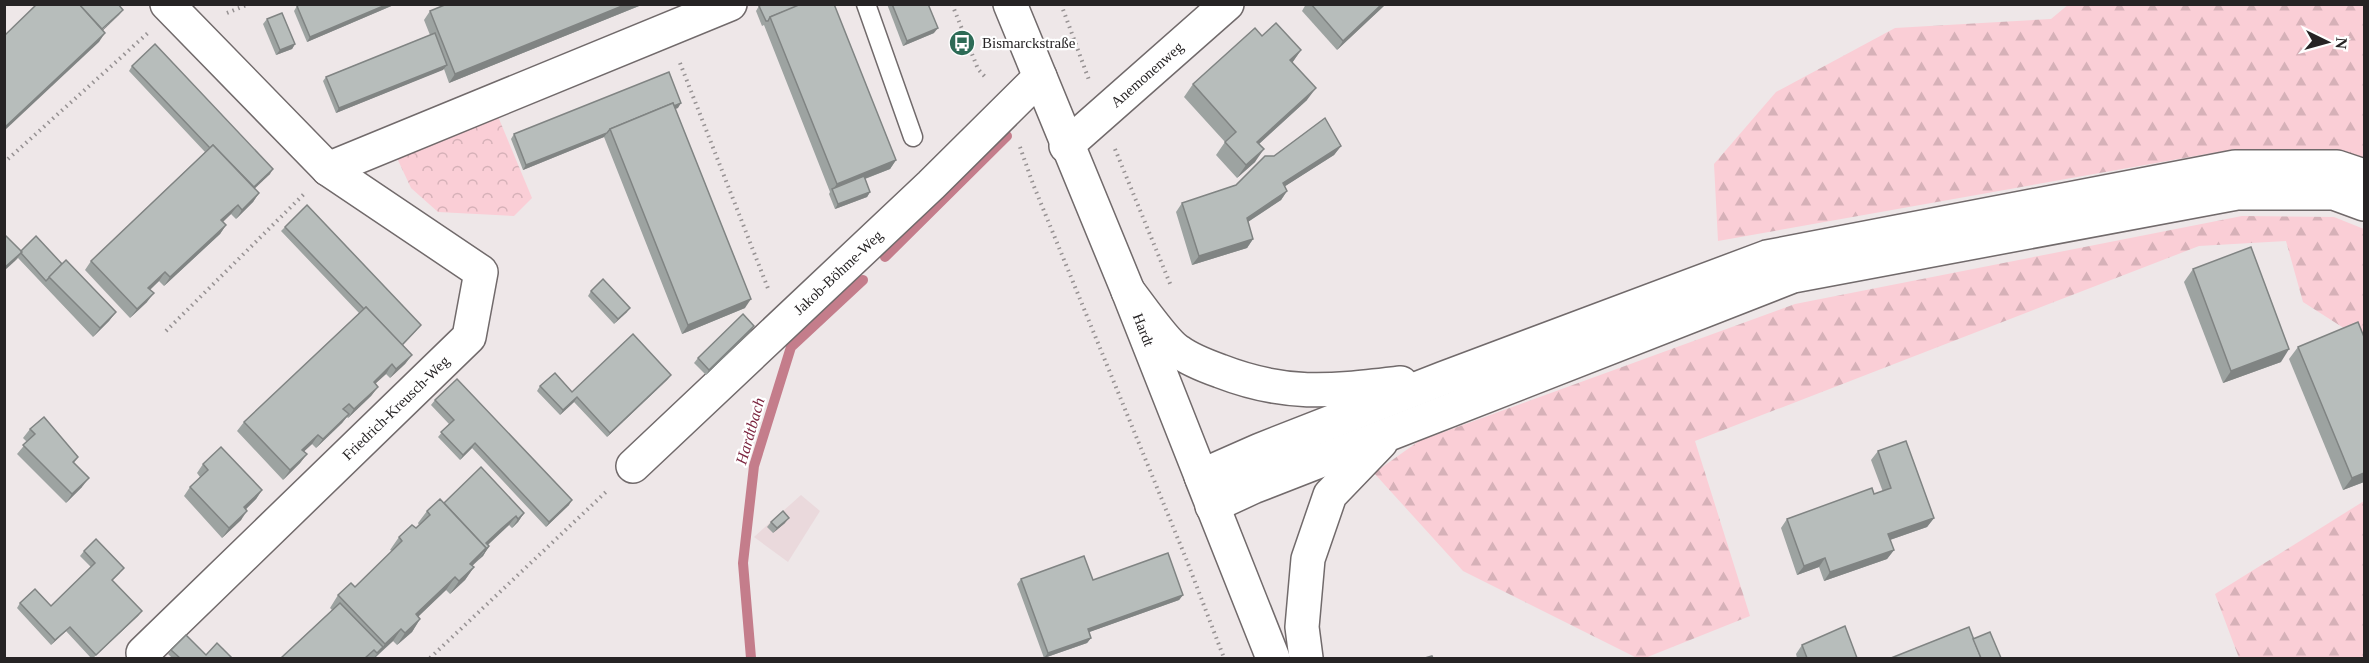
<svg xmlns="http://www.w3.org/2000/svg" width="2369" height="663" font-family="Georgia,serif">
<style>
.built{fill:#ead9dc}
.forest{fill:url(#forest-firs)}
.park{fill:url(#park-crowns)}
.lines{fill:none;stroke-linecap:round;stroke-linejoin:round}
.stream{stroke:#c47d8b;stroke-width:10}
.lane-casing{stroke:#716a6b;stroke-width:21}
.street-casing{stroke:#716a6b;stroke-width:36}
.secondary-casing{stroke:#716a6b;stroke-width:36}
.primary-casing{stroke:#716a6b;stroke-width:36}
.highway-casing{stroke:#716a6b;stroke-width:36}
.path{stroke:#979293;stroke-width:4;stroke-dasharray:1.5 4.5;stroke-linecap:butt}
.lane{stroke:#fff;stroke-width:18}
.street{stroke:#fff;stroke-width:33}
.secondary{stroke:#fff;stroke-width:33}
.primary{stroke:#fff;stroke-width:33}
.highway{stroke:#fff;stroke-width:33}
.wall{fill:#9da3a1}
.shaded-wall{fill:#808483}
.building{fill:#b7bdbb;stroke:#808483;stroke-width:1.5}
.labels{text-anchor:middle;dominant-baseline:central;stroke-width:4.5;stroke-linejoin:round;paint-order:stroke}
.poi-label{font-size:15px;fill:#262324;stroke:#fff;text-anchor:start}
.street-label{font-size:15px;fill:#262324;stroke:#fff}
.water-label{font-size:16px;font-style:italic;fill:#7c253f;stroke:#fff}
</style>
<defs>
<pattern id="forest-firs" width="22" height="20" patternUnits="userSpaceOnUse" patternTransform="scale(1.5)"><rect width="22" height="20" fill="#faced6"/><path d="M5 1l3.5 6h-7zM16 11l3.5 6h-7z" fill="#d6b1b8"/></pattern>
<pattern id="park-crowns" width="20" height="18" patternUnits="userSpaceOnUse" patternTransform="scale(1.5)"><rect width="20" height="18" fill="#faced6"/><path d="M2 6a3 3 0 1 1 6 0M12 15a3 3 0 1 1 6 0" fill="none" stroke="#d6b1b8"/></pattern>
</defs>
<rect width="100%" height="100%" fill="#eee7e8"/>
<polygon class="built" points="801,495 820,511 788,562 754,537"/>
<g class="forest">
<polygon points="2069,4 2364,5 2364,160 2338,150 2235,149 1718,241 1714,164 1776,92 1895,28 2051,19"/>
<polygon points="2242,216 2334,217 2364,229 2364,341 2303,302 2286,241 2199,246 1695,441 1750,616 1645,658 1637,658 1463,571 1374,473 1419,441 1795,304"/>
<polygon points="2364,501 2364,658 2239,658 2215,594"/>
</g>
<polygon class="park" points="497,114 532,198 514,216 438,212 411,188 396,156"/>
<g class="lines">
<g class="stream">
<polyline points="885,257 1007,136"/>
<polyline points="751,658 743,563 754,466 791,347 863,280"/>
</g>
<g class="lane-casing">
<polyline id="lane" points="866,4 913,137"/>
</g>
<g class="street-casing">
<g id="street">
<path id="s1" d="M1066 146 1227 4"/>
<polyline points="328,169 730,4"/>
<path id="s2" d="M633 466 931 185 1040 77"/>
<path id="s3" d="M143 653 469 337 481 272 328 169 167 4"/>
</g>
</g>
<g class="secondary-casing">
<g id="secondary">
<path id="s4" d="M1010 4 1128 291 1201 476"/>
</g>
</g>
<g class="primary-casing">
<polyline id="primary" points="1202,479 1273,658"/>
</g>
<g class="highway-casing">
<g id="highway">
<path d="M1128 291C1139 305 1165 343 1178 351 1190 360 1206 366 1220 371 1287 397 1331 391 1401 383"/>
<polyline points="1201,476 1260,450 1444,378 1767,257 2235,167 2337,167 2364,176"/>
<polyline points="1212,506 1253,487 1389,434 1793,276 2237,193 2334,193 2364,204"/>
<polyline points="1306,658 1302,627 1308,559 1330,495 1381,442"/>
</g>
</g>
<g class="path">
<polyline points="952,4 978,69 987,79"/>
<polyline points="1061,4 1089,80"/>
<polyline points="227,13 249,4"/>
<polyline points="680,63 769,291"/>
<polyline points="1020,147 1033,184 1187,561 1224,658"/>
<polyline points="1115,149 1171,286"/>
<polyline points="8,159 148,33"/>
<polyline points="166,331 304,194"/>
<polyline points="430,658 608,490"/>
</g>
<use href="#lane" class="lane"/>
<use href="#street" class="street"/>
<use href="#secondary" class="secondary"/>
<use href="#primary" class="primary"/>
<use href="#highway" class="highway"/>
</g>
<g class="wall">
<polygon points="396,4 307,42 294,11 297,6"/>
<polygon points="447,4 644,4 449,83 444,69 336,113 323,81 326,77 430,35 424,20 430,11"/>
<polygon points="763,4 896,160 890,169 865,179 870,192 867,197 835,209 829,194 830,192 764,25 762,26 756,11 759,6"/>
<polygon points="887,4 928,4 934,33 903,46"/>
<polygon points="1306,4 1386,4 1337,50 1302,11"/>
<polygon points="267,19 295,44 292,49 276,55 263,24"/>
<polygon points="1262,36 1301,50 1292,63 1307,100 1259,144 1255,162 1237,178 1216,155 1225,142 1184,97 1193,84"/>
<polygon points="132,66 270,174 254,188 259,193 253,202 236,219 231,214 223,222 226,225 220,234 164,286 159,281 150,290 147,302 130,318 85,270 91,261 205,152 129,71"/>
<polygon points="678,108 675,109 745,308 682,334 604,137 523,170 511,139 514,134"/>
<polygon points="1341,146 1334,155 1285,186 1287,191 1281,200 1248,222 1253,239 1247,248 1192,265 1176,212 1182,203 1236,185 1274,156"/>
<polygon points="285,227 417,330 403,345 412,355 405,364 390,378 386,374 375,384 378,387 371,396 348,418 347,417 342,423 316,448 312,444 304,451 307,454 300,463 283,480 237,431 244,422 359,313 281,231"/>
<polygon points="21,251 62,264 116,312 109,321 93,337 18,258 15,261"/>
<polygon points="2193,269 2281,362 2223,383 2184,282"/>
<polygon points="591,291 627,312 614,324 588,296"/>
<polygon points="751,331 706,375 694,363 698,358"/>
<polygon points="2298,347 2364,482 2343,490 2289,359"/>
<polygon points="671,375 667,380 607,437 574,402 560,415 537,391 540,386 572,392"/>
<polygon points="435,400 569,505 546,527 472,448 460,460 438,437 449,424 431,405"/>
<polygon points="30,429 78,457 74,463 82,487 66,503 17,454 27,442 23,438"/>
<polygon points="1878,451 1934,518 1927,527 1890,540 1894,550 1887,559 1824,581 1819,567 1797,575 1781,528 1787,519 1883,492 1871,460"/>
<polygon points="203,464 262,490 256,499 246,509 241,520 222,538 184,496 190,487 200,477 197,473"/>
<polygon points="444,503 524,513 518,522 512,528 509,525 488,545 489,546 483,556 472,566 474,567 465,580 450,594 446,590 418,617 420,619 412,632 397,645 393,641 375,658 281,658 332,610 330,608 338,595 355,587 392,551 390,550 399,537 416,528 419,525 418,523 427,511"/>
<polygon points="771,522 785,523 773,533 767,527"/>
<polygon points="84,551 120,573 112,581 142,611 138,616 93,658 91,658 66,631 51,645 17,608 20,603 51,606 91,567 80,556"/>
<polygon points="1021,579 1093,580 1183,595 1179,600 1089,632 1091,638 1087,643 1044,658 1017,584"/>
<polygon points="1802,645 1857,658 1797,658 1796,654"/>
<polygon points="171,650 206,655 232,658 172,658 168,654"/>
</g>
<g class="shaded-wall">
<polygon points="388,4 396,4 307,42 310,37"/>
<polygon points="627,4 644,4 449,83 455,74"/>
<polygon points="1382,4 1386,4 1337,50 1343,41"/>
<polygon points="123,10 119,15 95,38 99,33"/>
<polygon points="938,28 934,33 903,46 907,41"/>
<polygon points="105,33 99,42 4,131 4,128"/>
<polygon points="295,44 292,49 276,55 280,50"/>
<polygon points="1301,50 1292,63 1290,60"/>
<polygon points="447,65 443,70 336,113 339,108"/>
<polygon points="1316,88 1307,100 1248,154 1257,142"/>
<polygon points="681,103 678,108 612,134"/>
<polygon points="607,133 604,137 523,170 526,165"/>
<polygon points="1341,146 1334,155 1276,192 1283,183"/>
<polygon points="1264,149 1255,162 1237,178 1246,165"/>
<polygon points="896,160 890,169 833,191 833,189 837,184"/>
<polygon points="273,169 270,174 247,196 250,191"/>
<polygon points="1287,191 1281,200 1240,227 1247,218"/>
<polygon points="870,192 867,197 835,209 838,204"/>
<polygon points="259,193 253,202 236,219 242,210"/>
<polygon points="238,205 231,214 215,229 221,220"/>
<polygon points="226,225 220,234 164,286 170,277"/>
<polygon points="1253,239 1247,248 1192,265 1199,256"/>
<polygon points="22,252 15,261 4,271 4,268"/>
<polygon points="165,272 159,281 142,297 148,288"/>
<polygon points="154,293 147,302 130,318 137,309"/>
<polygon points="751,299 745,308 682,334 688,325"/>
<polygon points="630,308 627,312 614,324 618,319"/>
<polygon points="116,312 109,321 93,337 100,328"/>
<polygon points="754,326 751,331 706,375 709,370"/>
<polygon points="2289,349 2281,362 2223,383 2231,371"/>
<polygon points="412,355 405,364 390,378 396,369"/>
<polygon points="392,364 386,374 367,391 374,382"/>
<polygon points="671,375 667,380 607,437 610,433"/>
<polygon points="378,387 371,396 348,418 354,409"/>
<polygon points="577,397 574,402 560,415 563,410"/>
<polygon points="349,414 342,423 316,448 323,439"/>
<polygon points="318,435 312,444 296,459 302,450"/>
<polygon points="475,443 472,448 460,460 463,455"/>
<polygon points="307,454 300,463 283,480 290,470"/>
<polygon points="2364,473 2364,482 2343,490 2352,478"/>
<polygon points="89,478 82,487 66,503 72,494"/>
<polygon points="262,490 256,499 238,517 244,507"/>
<polygon points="572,500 569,505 546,527 549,522"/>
<polygon points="247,511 241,520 222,538 229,528"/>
<polygon points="524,513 518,522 512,528 518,519"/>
<polygon points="516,516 509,525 482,550 486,543"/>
<polygon points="789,518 785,523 773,533 777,528"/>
<polygon points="1934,518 1927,527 1881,543 1888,534"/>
<polygon points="489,546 483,556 477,561 484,552"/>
<polygon points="486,548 477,561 462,576 470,564"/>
<polygon points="1894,550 1887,559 1824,581 1830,572"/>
<polygon points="1825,558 1819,567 1797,575 1804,566"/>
<polygon points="474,567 465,580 450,594 459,581"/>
<polygon points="455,577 446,590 407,627 416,614"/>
<polygon points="1183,595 1179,600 1084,634 1088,629"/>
<polygon points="142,611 138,616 93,658 96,655"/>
<polygon points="420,619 412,632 397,645 405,633"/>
<polygon points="70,627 66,631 51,645 55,640"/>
<polygon points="401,629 393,641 374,658 385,644"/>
<polygon points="1091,638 1087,643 1044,658 1048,653"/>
</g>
<g class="building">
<polygon points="37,4 79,4 105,33 4,128 4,36"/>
<polygon points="79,4 118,4 123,10 102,29"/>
<polygon points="301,4 388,4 310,37 297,6"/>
<polygon points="447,4 627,4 455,74 430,11"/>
<polygon points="763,4 795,4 796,7 770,17 768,21 766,21 759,6"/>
<polygon points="801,4 834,4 896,160 837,184 770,17"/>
<polygon points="892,4 928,4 938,28 907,41"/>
<polygon points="1311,4 1382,4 1343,41"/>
<polygon points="282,13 295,44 280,50 267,19"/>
<polygon points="1276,23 1301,50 1290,60 1316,88 1257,142 1264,149 1246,165 1225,142 1236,132 1193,84 1255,28 1262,36"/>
<polygon points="435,33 447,65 339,108 326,77"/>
<polygon points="155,44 273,169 254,187 213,145 210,148 132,66"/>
<polygon points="669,72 681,103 674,106 673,103 610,129 607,133 526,165 514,134"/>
<polygon points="673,103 751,299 688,325 610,129"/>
<polygon points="1325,118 1341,146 1283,183 1287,191 1247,218 1253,239 1199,256 1182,203 1236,185 1265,156 1274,156"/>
<polygon points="213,145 259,193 242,210 238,205 230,212 221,220 226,225 170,277 165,272 148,288 154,293 137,309 91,261"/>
<polygon points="864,176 870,192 838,204 832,189"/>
<polygon points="307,205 421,325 402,345 366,307 364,309 285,227"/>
<polygon points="4,234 22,252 4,268"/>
<polygon points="36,236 62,264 46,281 21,253 22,252 21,251"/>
<polygon points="2251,247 2289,349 2231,371 2193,269"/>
<polygon points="66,260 116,312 100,328 49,277"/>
<polygon points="603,279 630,308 618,319 591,291"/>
<polygon points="366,307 412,355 396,369 392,364 374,382 378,387 354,409 349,404 343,409 349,414 323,439 318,435 302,450 307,454 290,470 244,422"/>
<polygon points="743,314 754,326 709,370 698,358"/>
<polygon points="2358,322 2364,337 2364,473 2352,478 2298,347"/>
<polygon points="633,334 671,375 610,433 577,397 563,410 540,386 555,373 572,392"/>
<polygon points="457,379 572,500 549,522 475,443 463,455 441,432 454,420 435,400"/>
<polygon points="44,417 78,457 73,462 89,478 72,494 23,445 35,434 30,429"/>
<polygon points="1906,441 1934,518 1888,534 1894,550 1830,572 1825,558 1804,566 1787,519 1872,488 1874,494 1891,488 1878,451"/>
<polygon points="221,447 262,490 244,507 247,511 229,528 190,487 208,470 203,464"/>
<polygon points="481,467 524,513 518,519 516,516 501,529 486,543 489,546 484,552 486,548 444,503"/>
<polygon points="440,499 486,548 470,564 474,567 459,581 455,577 416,614 420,619 405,633 401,629 385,644 338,595 351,583 355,587 402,541 399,537 412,525 416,528 430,515 427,511"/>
<polygon points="783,511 789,518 777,528 771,522"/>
<polygon points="96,539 124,568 112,580 142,611 96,655 70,627 55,640 20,603 35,589 51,606 95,563 84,551"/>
<polygon points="1168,553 1183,595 1088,629 1091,638 1048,653 1021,579 1084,556 1093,580"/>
<polygon points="340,603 383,647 377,653 374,650 365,658 281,658"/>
<polygon points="1845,626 1857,658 1807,658 1802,645"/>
<polygon points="1969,627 1981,658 1891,658"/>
<polygon points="1990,632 2001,658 1981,658 1973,639"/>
<polygon points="186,635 206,655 217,643 232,658 180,658 171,650"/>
<polygon points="1432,656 1433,658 1425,658"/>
</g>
<defs>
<g id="bus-disc" transform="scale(1.35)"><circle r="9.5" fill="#2d6b56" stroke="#fff"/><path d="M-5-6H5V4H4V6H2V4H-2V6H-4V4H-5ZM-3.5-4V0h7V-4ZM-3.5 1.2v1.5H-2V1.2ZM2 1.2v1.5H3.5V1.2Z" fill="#fff"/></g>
</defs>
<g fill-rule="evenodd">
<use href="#bus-disc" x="962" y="43"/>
</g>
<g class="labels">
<g class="poi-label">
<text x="982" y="43">Bismarckstraße</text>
</g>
<g class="street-label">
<text stroke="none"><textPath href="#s1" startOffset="108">Anemonenweg</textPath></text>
<text stroke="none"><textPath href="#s2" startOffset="282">Jakob-Böhme-Weg</textPath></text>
<text stroke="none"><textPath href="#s4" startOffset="352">Hardt</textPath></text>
<text stroke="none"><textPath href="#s3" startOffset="352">Friedrich-Kreusch-Weg</textPath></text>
</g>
<g class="water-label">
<text transform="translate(750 431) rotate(-74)">Hardtbach</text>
</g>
</g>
<rect width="2369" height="663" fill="none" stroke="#262324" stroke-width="12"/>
<g transform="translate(2327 42) rotate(95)" stroke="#ffffff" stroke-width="4.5" paint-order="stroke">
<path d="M0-4.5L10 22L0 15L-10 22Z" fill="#262324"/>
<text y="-9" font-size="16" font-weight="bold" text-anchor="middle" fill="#262324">N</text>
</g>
</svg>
